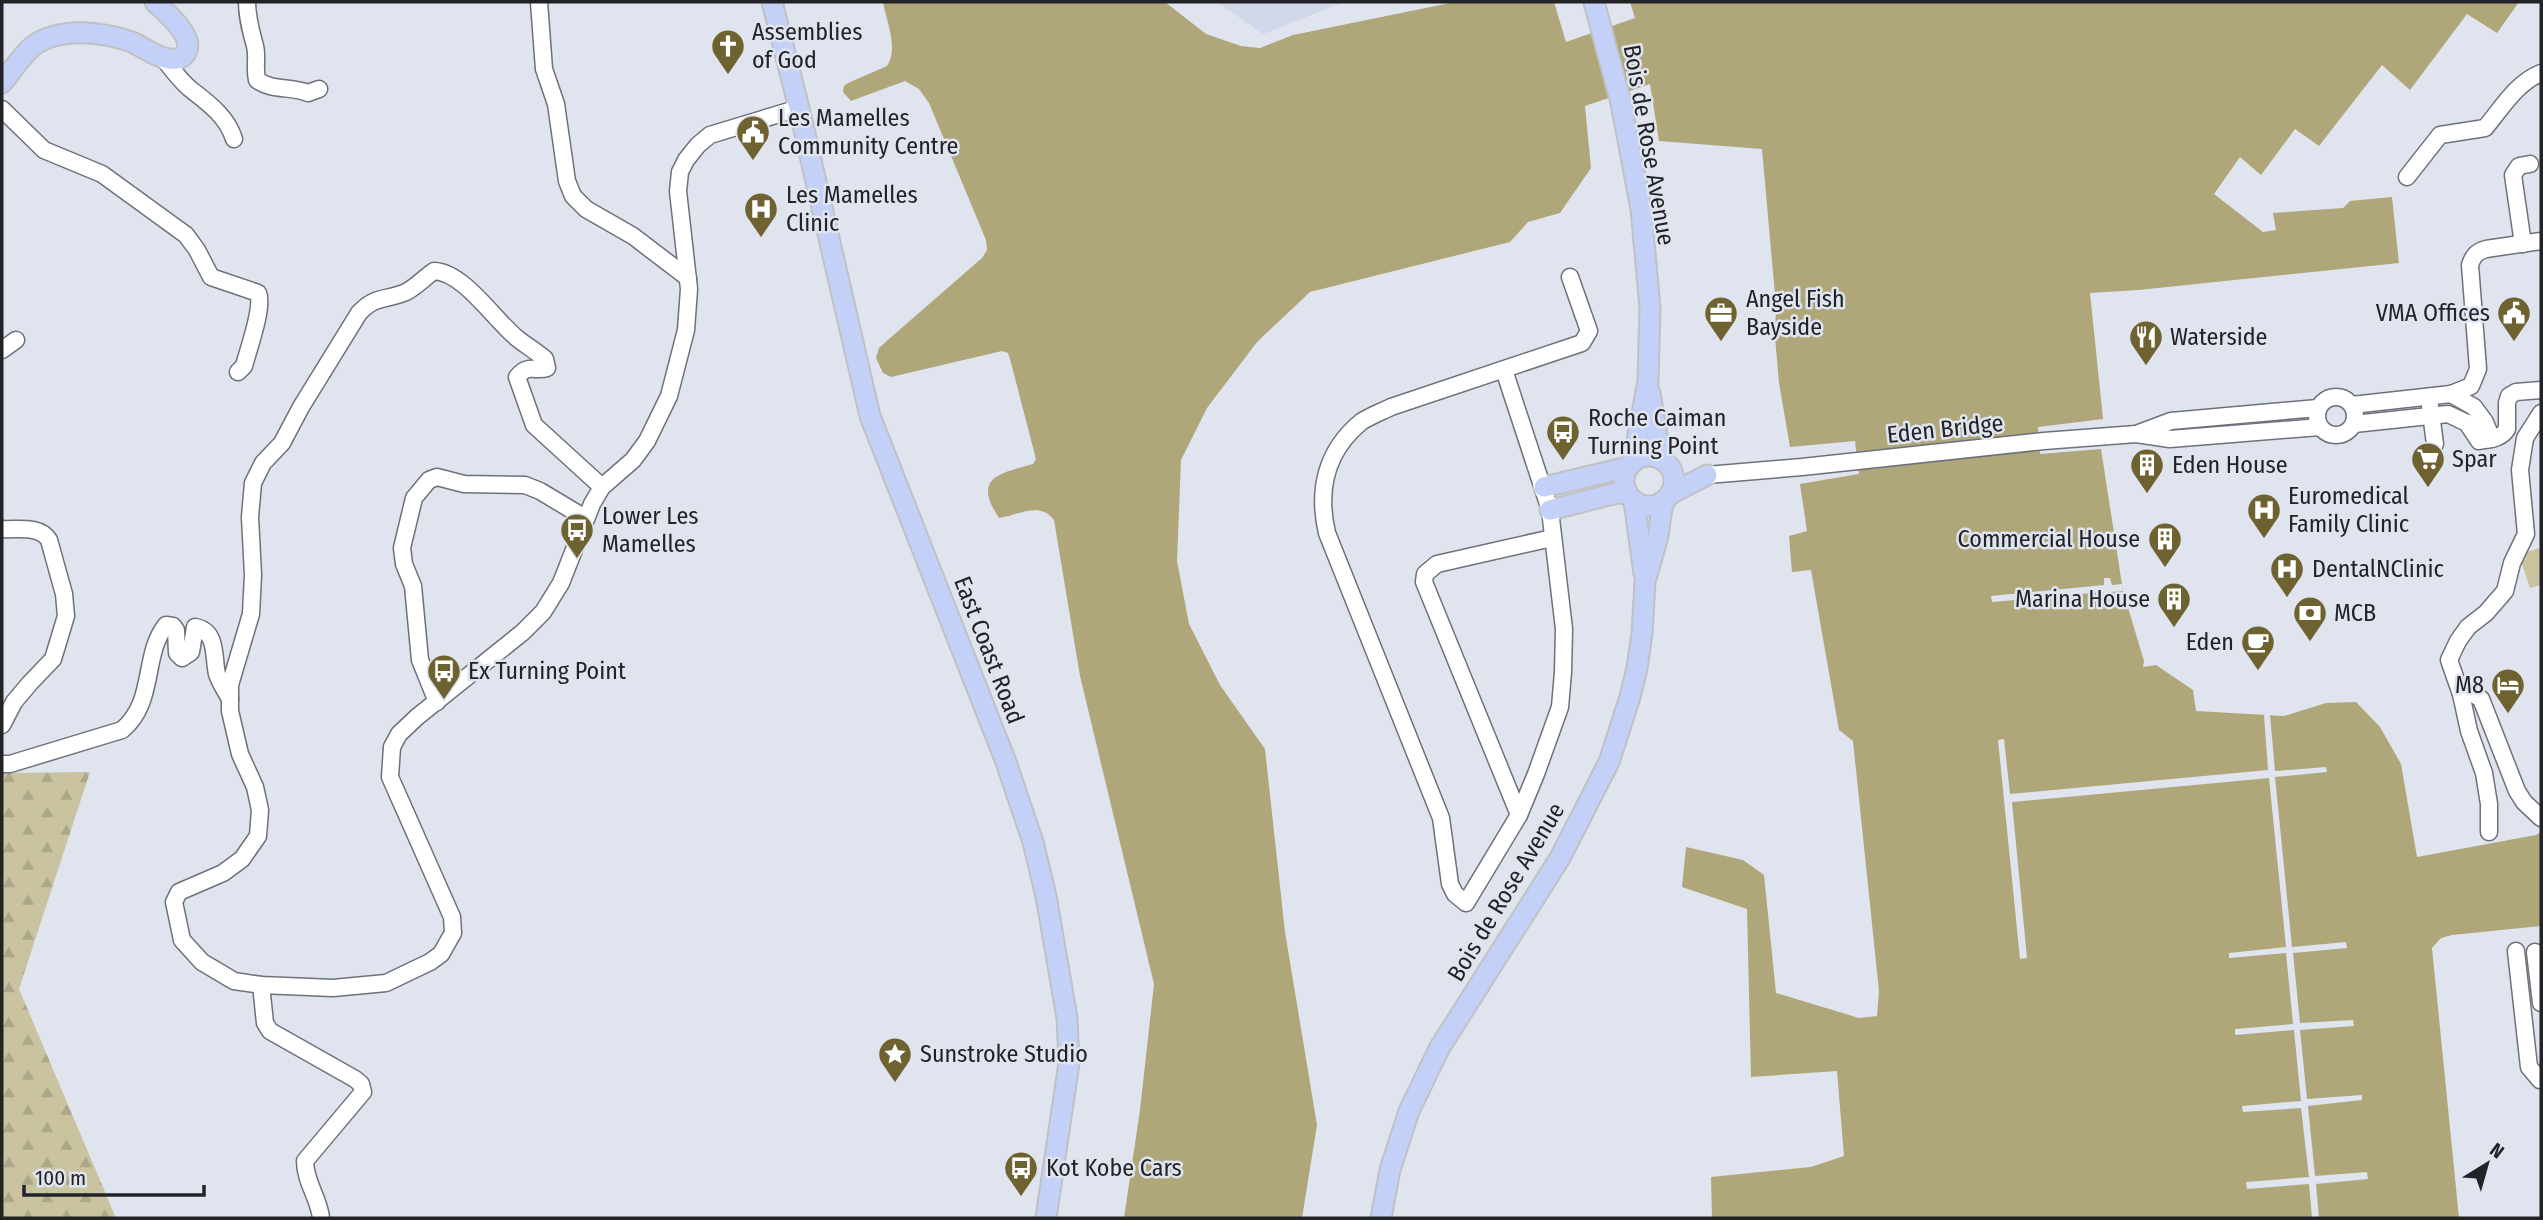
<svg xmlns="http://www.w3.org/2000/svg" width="2543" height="1220" font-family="'Fira Sans Condensed',sans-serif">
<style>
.built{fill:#d1d8e9}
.forest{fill:url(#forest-firs)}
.pitch{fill:#cac3a0}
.water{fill:#afa679}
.pier{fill:#e0e4ee}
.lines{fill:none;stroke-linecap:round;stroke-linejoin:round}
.minor-casing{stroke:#6d717a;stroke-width:19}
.major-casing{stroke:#c1c1c3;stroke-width:23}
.minor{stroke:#fff;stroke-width:16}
.major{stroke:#c3d1f9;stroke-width:19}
.labels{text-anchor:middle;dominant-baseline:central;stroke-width:5;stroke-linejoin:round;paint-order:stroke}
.poi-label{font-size:24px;fill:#222327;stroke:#e0e4ee;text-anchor:start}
.street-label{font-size:24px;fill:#222327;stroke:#e0e4ee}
</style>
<defs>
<pattern id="forest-firs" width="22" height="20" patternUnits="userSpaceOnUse" patternTransform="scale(1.75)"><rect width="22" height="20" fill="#cac3a0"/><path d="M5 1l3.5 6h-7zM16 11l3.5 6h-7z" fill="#ada78a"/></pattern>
</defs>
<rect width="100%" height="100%" fill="#e0e4ee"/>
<polygon class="built" points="1217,2 1344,2 1263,34"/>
<polygon class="forest" points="90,772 19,989 116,1218 2,1218 2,773"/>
<polygon class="pitch" points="2540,548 2541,585 2530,588 2521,561 2526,559 2523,553"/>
<path class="water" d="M883 2H1165L1206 34 1241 46 1260 48 1293 35 1455 2H1554L1566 42 1635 18 1630 2H2519L2497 33 2467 14 2410 90 2382 65 2319 146 2295 129 2261 175 2240 157 2214 194 2263 232 2276 230 2273 213 2343 208 2350 201 2392 197 2399 263 2138 290 2090 293 2103 419 2038 427 2040 454 2101 449 2123 591 2144 661 2143 667 2156 665 2193 690 2196 711 2284 716 2326 703 2356 702 2380 727 2401 764 2417 857 2536 835 2541 832V926L2452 935 2441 938 2432 948 2459 1218H1712L1711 1177 1811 1167 1844 1156 1837 1071 1751 1077 1747 909 1682 887 1686 847 1743 860 1764 875 1776 993 1859 1018 1877 1016 1879 991 1853 741 1839 730 1811 570 1792 572 1789 536 1807 531 1800 484 1859 474 1855 441 1790 447 1779 383 1775 337 1776 306 1762 149 1659 141 1650 84 1585 106 1591 168 1560 213 1528 222 1510 242 1310 292 1257 342 1207 408 1181 460 1177 561 1189 624 1220 685 1265 749 1285 932 1317 1125 1302 1218H1124L1140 1110 1154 984 1080 676 1054 520C1040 501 1019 515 999 518 972 477 999 474 1033 464L1036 459 1010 359 1008 353 1002 351 891 377 883 373 876 358 879 348 889 339 982 258 987 250 986 240 929 103 919 89 905 81 851 101 843 92 844 86 848 83 887 66C899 49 886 20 883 2Z"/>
<g class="pier">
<polygon points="2104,578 2110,578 2112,585 2122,584 2123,591 2110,592 2110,597 2105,598 2103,592 1992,602 1991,596 2104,585"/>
<polygon points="2264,715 2270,715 2275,771 2326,767 2327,772 2275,777 2292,947 2346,942 2347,948 2293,953 2300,1023 2353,1020 2354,1026 2300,1030 2307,1099 2362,1095 2362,1100 2308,1106 2315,1176 2367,1172 2368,1179 2316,1184 2319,1218 2312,1218 2309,1184 2247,1189 2246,1182 2309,1177 2301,1108 2243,1112 2242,1106 2301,1101 2294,1030 2235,1035 2235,1029 2293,1024 2286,953 2229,958 2229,953 2286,947 2269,778 2012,802 2027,958 2020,959 1998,740 2004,739 2010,794 2268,770"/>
</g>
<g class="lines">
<g class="minor-casing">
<g id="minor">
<path d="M247 2C247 18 251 31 255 46 258 57 254 66 257 80 272 91 291 86 308 93L319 89"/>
<polyline points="539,2 544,69 556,104 567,181 573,196 586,209 633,236 688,278"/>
<path d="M163 58C171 68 179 79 189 88 207 102 227 116 234 139"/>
<path d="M2 109 44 150 102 174 186 235 197 250 211 277 258 293C264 307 248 350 244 366L238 372"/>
<path d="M2407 177 2440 135 2485 128C2502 108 2516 83 2541 73"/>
<polyline points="2523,244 2513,175 2519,166 2530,164"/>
<polyline points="2,350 16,340"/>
<path d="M1504 370 1550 510 1564 629 1563 672 1560 707 1536 774 1519 815 1466 903 1455 894 1450 884 1441 818 1327 533C1317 490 1326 451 1361 422 1370 416 1381 412 1391 407L1582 343 1589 331 1570 277"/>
<path d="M2451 394 2471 386 2478 369 2470 265C2473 256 2476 252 2486 249L2541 241"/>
<circle cx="2336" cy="416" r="19"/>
<polyline points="2352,405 2451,394 2474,407 2485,422 2492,439"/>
<polyline points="2430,406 2435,444"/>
<path d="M2354 424 2448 414 2467 423 2479 441C2490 439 2501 439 2507 429V403L2509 396 2516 392 2541 390"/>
<polyline points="2139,433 2171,421 2318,408"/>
<polyline points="1707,475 1802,467 2044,441 2136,434 2170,439 2320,427"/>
<path d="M602 487 534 425 517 377C528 363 536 372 547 368L545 359C537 352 527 346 518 339 495 321 464 272 434 271 424 278 416 287 406 292 385 301 376 295 359 313L301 407 282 443 263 463 253 483 250 517 253 575 251 614 230 685V711L240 754 255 787 260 810 258 836 242 859 223 873 179 892 174 902 182 940 202 962 234 981 261 985 333 988 386 983 430 962 441 954 453 933 452 917 390 777 392 747 399 734 417 717 523 632 543 612 561 583 592 504 602 487 633 460 647 441 669 396 686 330 689 289 678 191 680 172 686 160 698 145 710 135 799 108"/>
<path d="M2 529C17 530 40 525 49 540L64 594 66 616 53 659 30 683 14 702 2 725"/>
<polyline points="2461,694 2471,693 2481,699 2517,791 2524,802 2541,818"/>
<polyline points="437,702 420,660 413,586 404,564 402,548 414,498 429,480 437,477 464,484 525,485 540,491 585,518"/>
<path d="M2 764H10L122 730C156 702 142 655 166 625L173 626 176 630 177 653 182 658 191 652 195 627C218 631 213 657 217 674 220 683 225 690 230 699"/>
<polyline points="1519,815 1424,582 1425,574 1437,564 1552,538"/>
<polyline points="2489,832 2489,804 2484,773 2469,731 2461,694 2449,660 2458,641 2468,627 2486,613 2505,591 2512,563 2526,534 2520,470 2525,438 2541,413"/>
<polyline points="2516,951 2529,1067 2540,1080"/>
<polyline points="2535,952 2541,1003"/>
<path d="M261 985 265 1023 270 1031 355 1079 361 1084 363 1092 305 1161C305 1182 319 1198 321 1218"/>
</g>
</g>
<g class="major-casing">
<g id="major">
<polyline points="772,2 799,108 870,416 1006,762 1033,842 1046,896 1067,1018 1069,1063 1046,1218"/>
<polyline points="1594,2 1621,103 1641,209 1650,308 1648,381 1633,462"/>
<path d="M2 83C12 71 21 56 33 46 60 26 103 32 132 42 143 47 154 56 165 58 172 60 181 60 185 54 197 37 165 12 155 2"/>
<polyline points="1650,393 1661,459"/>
<circle cx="1649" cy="481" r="25"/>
<polyline points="1544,487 1628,467"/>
<polyline points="1670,494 1707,475"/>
<polyline points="1634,501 1644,574"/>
<polyline points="1550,510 1617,493 1628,494"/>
<polyline points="1381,1218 1390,1170 1409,1111 1440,1047 1560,858 1609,762 1630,697 1637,668 1642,634 1645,582 1658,536 1663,501"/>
</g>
</g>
<use href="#minor" class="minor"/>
<use href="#major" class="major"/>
</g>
<defs>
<g id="church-pin" transform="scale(1.75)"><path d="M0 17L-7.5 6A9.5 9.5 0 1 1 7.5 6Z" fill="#6e6330" stroke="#e0e4ee"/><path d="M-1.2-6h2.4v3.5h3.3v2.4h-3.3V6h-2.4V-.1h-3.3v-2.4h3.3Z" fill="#fff"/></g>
<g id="civic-pin" transform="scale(1.75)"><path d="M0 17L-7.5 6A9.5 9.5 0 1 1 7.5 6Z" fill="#6e6330" stroke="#e0e4ee"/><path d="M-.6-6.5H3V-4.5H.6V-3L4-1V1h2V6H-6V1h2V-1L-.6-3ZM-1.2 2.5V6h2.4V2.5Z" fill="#fff"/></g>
<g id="hospital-pin" transform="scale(1.75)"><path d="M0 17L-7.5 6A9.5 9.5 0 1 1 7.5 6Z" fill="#6e6330" stroke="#e0e4ee"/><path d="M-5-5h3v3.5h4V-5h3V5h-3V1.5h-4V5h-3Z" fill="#fff"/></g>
<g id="office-pin" transform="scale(1.75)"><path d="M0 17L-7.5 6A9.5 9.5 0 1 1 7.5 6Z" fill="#6e6330" stroke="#e0e4ee"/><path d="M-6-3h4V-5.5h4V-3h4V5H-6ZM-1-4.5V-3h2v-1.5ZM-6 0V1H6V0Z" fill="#fff"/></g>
<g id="restaurant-pin" transform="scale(1.75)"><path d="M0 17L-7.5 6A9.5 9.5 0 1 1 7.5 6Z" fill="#6e6330" stroke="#e0e4ee"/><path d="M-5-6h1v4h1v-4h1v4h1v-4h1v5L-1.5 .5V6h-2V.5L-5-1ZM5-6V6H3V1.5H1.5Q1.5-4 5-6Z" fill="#fff"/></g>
<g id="bus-pin" transform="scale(1.75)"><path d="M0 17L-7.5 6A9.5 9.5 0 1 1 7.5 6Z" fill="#6e6330" stroke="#e0e4ee"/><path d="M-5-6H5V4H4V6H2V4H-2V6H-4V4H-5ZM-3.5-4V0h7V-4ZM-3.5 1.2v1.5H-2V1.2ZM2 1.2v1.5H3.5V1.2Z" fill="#fff"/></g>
<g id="supermarket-pin" transform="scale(1.75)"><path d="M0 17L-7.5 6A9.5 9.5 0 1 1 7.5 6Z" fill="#6e6330" stroke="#e0e4ee"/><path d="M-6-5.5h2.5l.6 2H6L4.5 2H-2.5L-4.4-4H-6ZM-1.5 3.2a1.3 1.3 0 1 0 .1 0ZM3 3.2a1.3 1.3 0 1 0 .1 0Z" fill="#fff"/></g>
<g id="building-pin" transform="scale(1.75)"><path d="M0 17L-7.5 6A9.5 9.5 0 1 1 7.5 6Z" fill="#6e6330" stroke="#e0e4ee"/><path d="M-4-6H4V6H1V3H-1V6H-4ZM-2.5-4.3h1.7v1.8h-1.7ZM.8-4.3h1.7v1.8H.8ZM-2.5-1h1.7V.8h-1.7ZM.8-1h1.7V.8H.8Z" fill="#fff"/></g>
<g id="bank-pin" transform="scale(1.75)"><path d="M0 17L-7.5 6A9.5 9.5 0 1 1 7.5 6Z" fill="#6e6330" stroke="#e0e4ee"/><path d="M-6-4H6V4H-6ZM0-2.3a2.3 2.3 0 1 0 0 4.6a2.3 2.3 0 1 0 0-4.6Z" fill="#fff"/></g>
<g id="cafe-pin" transform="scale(1.75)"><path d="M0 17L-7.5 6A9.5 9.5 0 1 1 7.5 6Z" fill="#6e6330" stroke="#e0e4ee"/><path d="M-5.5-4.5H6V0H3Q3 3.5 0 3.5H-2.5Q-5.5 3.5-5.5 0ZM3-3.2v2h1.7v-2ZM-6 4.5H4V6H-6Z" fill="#fff"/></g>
<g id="hotel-pin" transform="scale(1.75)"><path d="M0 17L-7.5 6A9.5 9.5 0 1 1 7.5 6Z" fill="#6e6330" stroke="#e0e4ee"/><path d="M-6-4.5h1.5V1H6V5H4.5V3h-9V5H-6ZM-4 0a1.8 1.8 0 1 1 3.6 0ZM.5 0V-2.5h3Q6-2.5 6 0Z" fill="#fff"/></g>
<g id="sight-pin" transform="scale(1.75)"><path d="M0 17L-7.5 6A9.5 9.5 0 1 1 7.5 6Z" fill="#6e6330" stroke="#e0e4ee"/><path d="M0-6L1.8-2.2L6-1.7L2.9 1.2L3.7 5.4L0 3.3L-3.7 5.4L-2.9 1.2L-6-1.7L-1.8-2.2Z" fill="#fff"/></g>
</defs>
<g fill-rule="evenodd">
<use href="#church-pin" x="728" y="46"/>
<use href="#civic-pin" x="753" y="132"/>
<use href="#hospital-pin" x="761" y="209"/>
<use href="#office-pin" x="1721" y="313"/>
<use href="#civic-pin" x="2514" y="313"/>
<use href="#restaurant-pin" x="2146" y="337"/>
<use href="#bus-pin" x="1563" y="432"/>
<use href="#supermarket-pin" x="2428" y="459"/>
<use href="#building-pin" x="2147" y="465"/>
<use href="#hospital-pin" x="2264" y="510"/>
<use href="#bus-pin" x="577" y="530"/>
<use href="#building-pin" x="2165" y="539"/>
<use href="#hospital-pin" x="2287" y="569"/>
<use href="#building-pin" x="2174" y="599"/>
<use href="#bank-pin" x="2310" y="613"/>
<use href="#cafe-pin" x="2258" y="642"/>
<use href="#bus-pin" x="444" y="671"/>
<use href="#hotel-pin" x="2508" y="685"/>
<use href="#sight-pin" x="895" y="1054"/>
<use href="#bus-pin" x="1021" y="1168"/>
</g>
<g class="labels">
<g class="poi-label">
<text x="752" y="32">Assemblies<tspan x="752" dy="28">of God</tspan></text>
<text x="778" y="118">Les Mamelles<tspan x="778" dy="28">Community Centre</tspan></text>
<text x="786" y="195">Les Mamelles<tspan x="786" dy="28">Clinic</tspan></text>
<text x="1746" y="299">Angel Fish<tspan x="1746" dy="28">Bayside</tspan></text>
<text x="2490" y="313" text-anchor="end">VMA Offices</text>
<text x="2170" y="337">Waterside</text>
<text x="1588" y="418">Roche Caiman<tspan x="1588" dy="28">Turning Point</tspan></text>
<text x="2452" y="459">Spar</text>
<text x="2172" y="465">Eden House</text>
<text x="2288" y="496">Euromedical<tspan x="2288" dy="28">Family Clinic</tspan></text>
<text x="602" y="516">Lower Les<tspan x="602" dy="28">Mamelles</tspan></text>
<text x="2140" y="539" text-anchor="end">Commercial House</text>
<text x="2312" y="569">DentalNClinic</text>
<text x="2150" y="599" text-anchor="end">Marina House</text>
<text x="2334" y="613">MCB</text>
<text x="2234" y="642" text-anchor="end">Eden</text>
<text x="468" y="671">Ex Turning Point</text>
<text x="2484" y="685" text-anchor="end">M8</text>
<text x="920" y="1054">Sunstroke Studio</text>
<text x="1046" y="1168">Kot Kobe Cars</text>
</g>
<g class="street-label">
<text transform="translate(1649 145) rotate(80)">Bois de Rose Avenue</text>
<text transform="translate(1945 429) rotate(-6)">Eden Bridge</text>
<text transform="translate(989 650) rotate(69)">East Coast Road</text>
<text transform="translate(1506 892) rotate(-59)">Bois de Rose Avenue</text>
</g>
</g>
<rect width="2543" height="1220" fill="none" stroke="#222327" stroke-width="7"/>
<g transform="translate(2487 1164) rotate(37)" stroke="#e0e4ee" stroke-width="5" paint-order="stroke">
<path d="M0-5L12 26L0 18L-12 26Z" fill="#222327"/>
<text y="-10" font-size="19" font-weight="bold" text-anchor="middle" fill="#222327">N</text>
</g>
<path d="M24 1185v10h180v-10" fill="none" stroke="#222327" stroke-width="3.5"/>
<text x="35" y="1185" font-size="21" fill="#222327" stroke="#e0e4ee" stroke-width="5" paint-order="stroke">100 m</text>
</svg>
